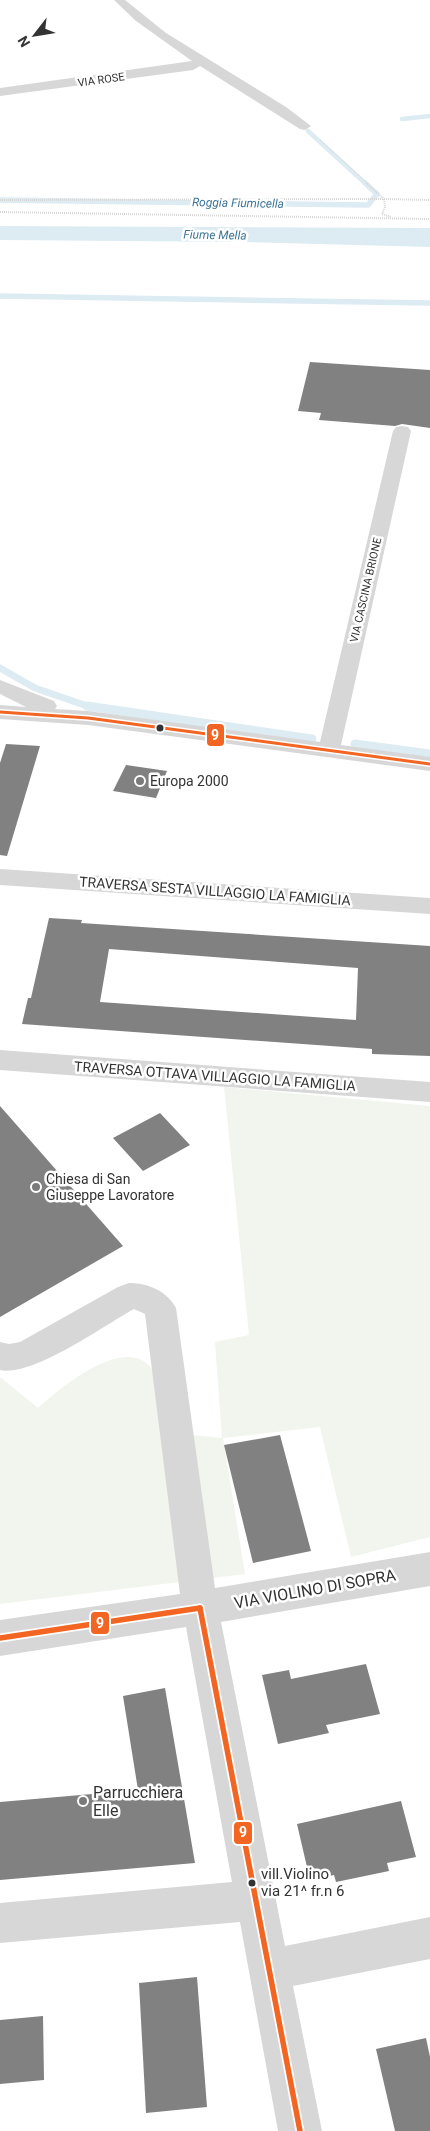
<svg xmlns="http://www.w3.org/2000/svg" width="430" height="2131" font-family="Roboto,sans-serif">
<style>
.green{fill:#f1f5ed}
.water{fill:#ddebf3}
.lines{fill:none;stroke-linecap:round;stroke-linejoin:round}
.stream-far3{stroke:#ddebf3;stroke-width:4.5}
.stream-far2{stroke:#ddebf3;stroke-width:5.5}
.stream-far1{stroke:#ddebf3;stroke-width:7}
.stream{stroke:#ddebf3;stroke-width:9}
.building{fill:#818181;fill-rule:evenodd}
.path-far1{stroke:#d6d6d6;stroke-width:1;stroke-dasharray:1 1;stroke-linecap:butt}
.path{stroke:#d6d6d6;stroke-width:2;stroke-dasharray:1 1;stroke-linecap:butt}
.minor{fill:#d7d7d7;fill-rule:evenodd}
.bus-1-far1-casing{stroke:#fff;stroke-width:6}
.bus-1-casing{stroke:#fff;stroke-width:9}
.bus-1-far1{stroke:#f26522;stroke-width:3}
.bus-1{stroke:#f26522;stroke-width:5.5}
.bus-dot{fill:#333;stroke:#fff;stroke-width:2}
.poi-dot{fill:#7a7a7a;stroke:#fff;stroke-width:2}
.labels{text-anchor:middle;dominant-baseline:central;stroke-width:5;stroke-linejoin:round;paint-order:stroke}
.far-street-label{font-size:11px;fill:#333;stroke:#fff}
.far-water-label{font-size:12px;font-style:italic;fill:#3f7597;stroke:#fff}
.poi-label{font-size:14px;fill:#333;stroke:#fff;text-anchor:start}
.street-label{font-size:14px;fill:#333;stroke:#fff}
.near-bus-label{font-size:15px;fill:#333;stroke:#fff;text-anchor:start}
.near-street-label{font-size:16px;fill:#333;stroke:#fff}
.near-poi-label{font-size:16px;fill:#333;stroke:#fff;text-anchor:start}
.line-badge{stroke:#fff;stroke-width:2}
.badge-label{font-size:14px;text-anchor:middle;font-weight:bold;fill:#fff}
</style>
<rect width="100%" height="100%" fill="#fff"/>
<path class="green" d="M224 1087 430 1106V1537L351 1557 320 1427 223 1438 245 1574 0 1604V1377L38 1408C60 1388 131 1328 155 1374 164 1391 167 1414 173 1433L222 1438 215 1342 249 1335Z"/>
<polygon class="water" points="0,226 430,228 430,247 249,242 0,240"/>
<g class="lines">
<g class="stream-far3">
<polyline points="402,119 430,116"/>
<polyline points="308,131 366,184"/>
</g>
<g class="stream-far2">
<polyline points="0,200 368,205 377,194 365,183"/>
<polyline points="0,296 430,303"/>
</g>
<polyline class="stream-far1" points="0,668 35,688 93,708"/>
<g class="stream">
<polyline points="87,706 312,739"/>
<polyline points="355,744 430,754"/>
</g>
</g>
<g class="building">
<polygon points="310,362 430,370 430,428 402,424 395,426 319,420 321,413 298,411"/>
<polygon points="6,744 40,746 7,856 0,855 0,763"/>
<polygon points="126,765 167,771 156,798 113,791"/>
<path d="M49 918 82 920 81 923 430 946V1056L372 1054V1049L22 1024 28 998H31ZM109 949 358 968 356 1020 100 1002Z"/>
<polygon points="0,1106 123,1246 0,1317"/>
<polygon points="160,1113 190,1145 143,1171 113,1138"/>
<polygon points="280,1435 311,1551 253,1563 224,1445"/>
<polygon points="366,1664 380,1714 326,1725 329,1733 278,1744 262,1675 289,1670 291,1679"/>
<polygon points="165,1688 195,1863 0,1880 0,1802 138,1790 123,1696"/>
<polygon points="401,1801 416,1857 387,1863 389,1871 336,1882 334,1875 310,1880 297,1824"/>
<polygon points="197,1977 207,2107 146,2113 139,1983"/>
<polygon points="43,2016 44,2080 0,2084 0,2020"/>
<polygon points="426,2038 430,2057 430,2131 395,2131 376,2049"/>
</g>
<g class="lines">
<polyline class="path-far1" points="320,140 368,184"/>
<g class="path">
<polyline points="366,183 384,199 430,200"/>
<polyline points="0,200 384,199 385,207 382,214 391,217"/>
<polyline points="0,212 430,219"/>
</g>
<g class="minor">
<polygon points="114,0 125,0 166,33 286,107 311,126 305,130 300,129 200,66 193,70 0,96 0,88 192,61 136,21"/>
<polygon points="402,426 408,427 411,431 341,745 430,757 430,771 88,725 0,719 0,705 26,707 0,694 0,680 54,701 57,706 55,709 88,711 320,742 393,431 396,427"/>
<polygon points="0,869 430,898 430,914 0,885"/>
<polygon points="0,1050 430,1082 430,1102 0,1070"/>
<path d="M129 1283C148 1283 167 1291 176 1308L215 1588 430 1552V1586L221 1622 285 1946 430 1917V1959L293 1986 322 2131H278L240 1922 0 1943V1903L232 1882 186 1627 0 1656V1620L180 1594 145 1314 134 1309C103 1326 33 1377 0 1370V1342L9 1344 20 1342 118 1287Z"/>
</g>
<g class="bus-1-far1-casing">
<polyline id="bus-1-far1" points="0,712 88,718 430,764"/>
</g>
<g class="bus-1-casing">
<g id="bus-1">
<polyline points="200,1608 300,2131"/>
<polyline points="0,1638 200,1608"/>
</g>
</g>
<use href="#bus-1-far1" class="bus-1-far1"/>
<use href="#bus-1" class="bus-1"/>
</g>
<g class="bus-dot">
<circle cx="160" cy="728" r="4.5"/>
<circle cx="252" cy="1883" r="4.5"/>
</g>
<g class="poi-dot">
<circle cx="140" cy="781" r="5"/>
<circle cx="36" cy="1187" r="5"/>
<circle cx="83" cy="1801" r="5"/>
</g>
<g class="labels">
<g class="far-street-label">
<text transform="translate(101 80) rotate(-8)">VIA ROSE</text>
<text transform="translate(366 590) rotate(-77)">VIA CASCINA BRIONE</text>
</g>
<g class="far-water-label">
<text transform="translate(238 203) rotate(1)">Roggia Fiumicella</text>
<text transform="translate(215 235) rotate(1)">Fiume Mella</text>
</g>
<g class="poi-label">
<text x="150" y="781">Europa 2000</text>
<text x="46" y="1179">Chiesa di San<tspan x="46" dy="16">Giuseppe Lavoratore</tspan></text>
</g>
<g class="street-label">
<text transform="translate(215 891) rotate(4)">TRAVERSA SESTA VILLAGGIO LA FAMIGLIA</text>
<text transform="translate(215 1076) rotate(4)">TRAVERSA OTTAVA VILLAGGIO LA FAMIGLIA</text>
</g>
<g class="near-bus-label">
<text x="261" y="1874">vill.Violino<tspan x="261" dy="17">via 21^ fr.n 6</tspan></text>
</g>
<g class="near-street-label">
<text transform="translate(315 1589) rotate(-10)">VIA VIOLINO DI SOPRA</text>
</g>
<g class="near-poi-label">
<text x="93" y="1792">Parrucchiera<tspan x="93" dy="18">Elle</tspan></text>
</g>
</g>
<g class="line-badge">
<rect x="206" y="723" width="19" height="24" rx="5" fill="#f26522"/>
<rect x="90" y="1611" width="20" height="24" rx="5" fill="#f26522"/>
<rect x="233" y="1821" width="20" height="24" rx="5" fill="#f26522"/>
</g>
<g class="badge-label">
<text x="215" y="740">9</text>
<text x="100" y="1628">9</text>
<text x="243" y="1837">9</text>
</g>
<g transform="translate(35 35) rotate(239)" stroke="#ffffff" stroke-width="4" paint-order="stroke">
<path d="M0-4L9 19L0 12L-9 19Z" fill="#333333"/>
<text y="-8" font-size="14" font-weight="bold" text-anchor="middle" fill="#333333">N</text>
</g>
</svg>
